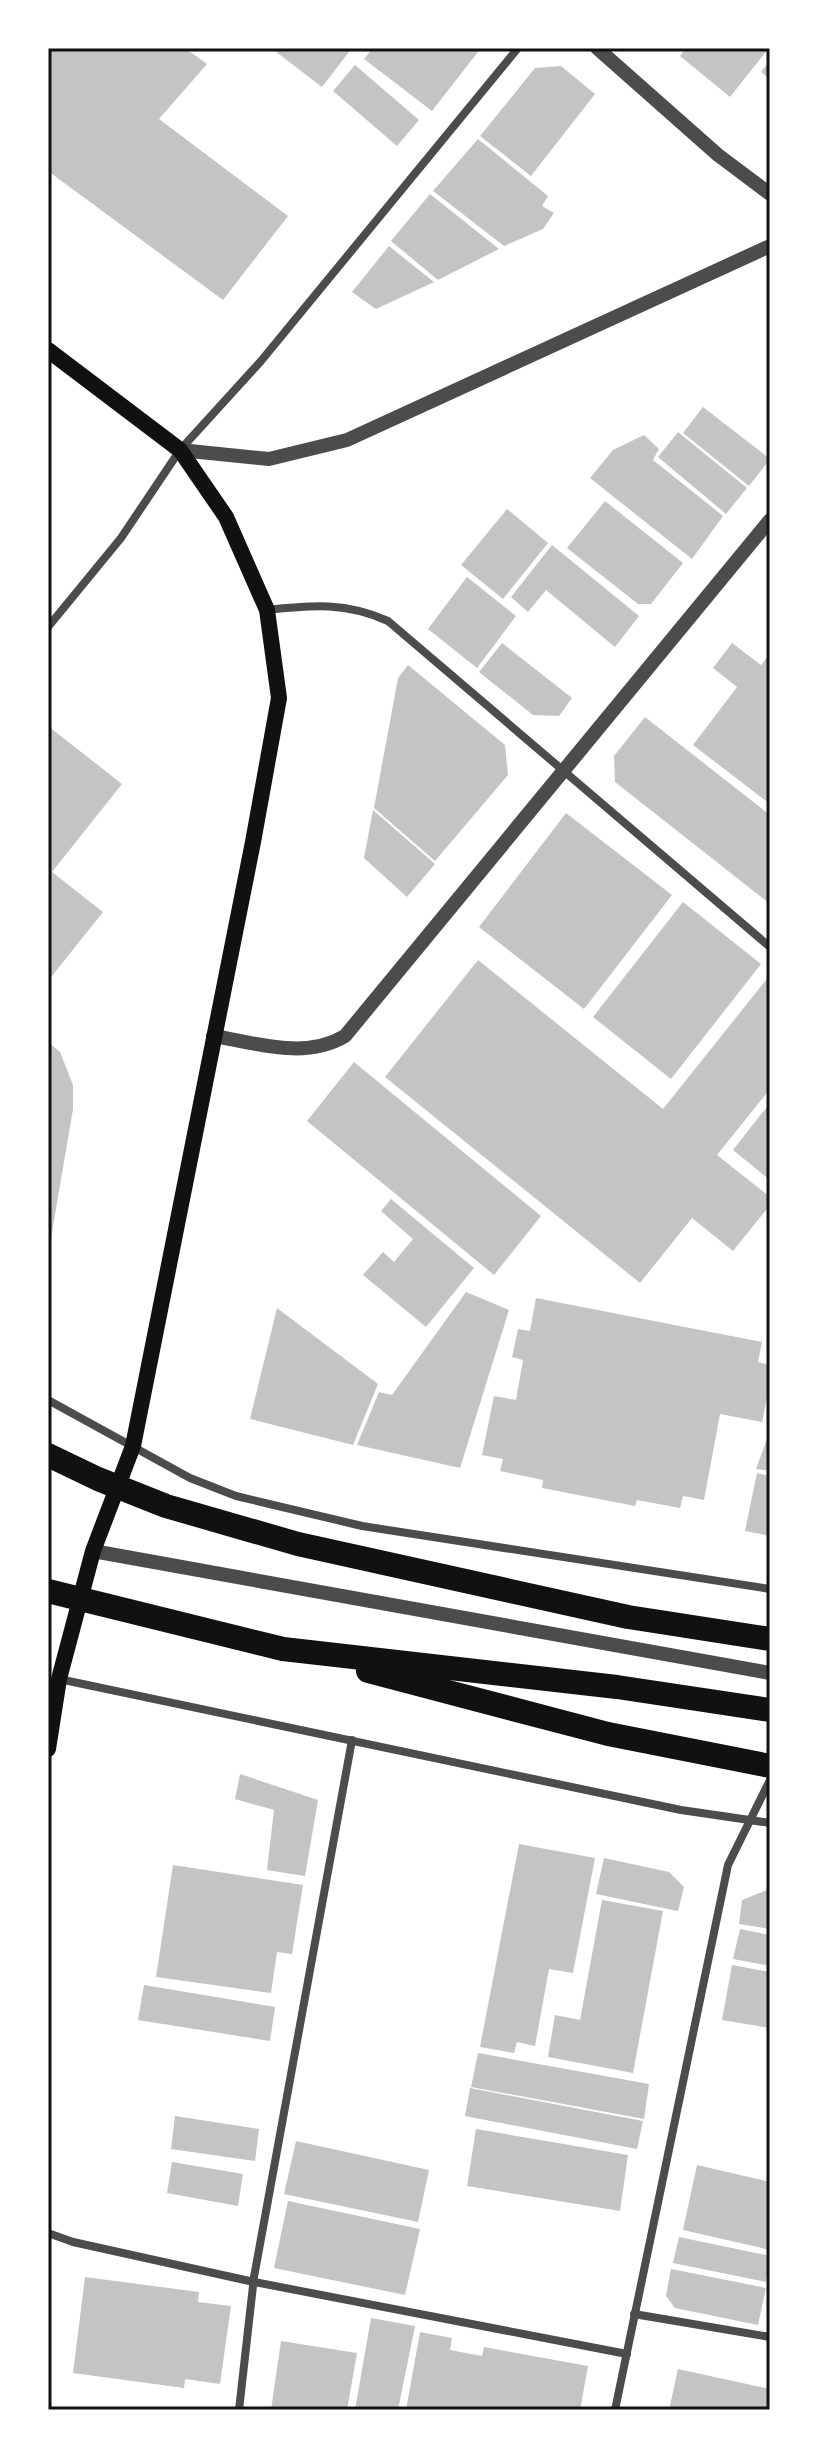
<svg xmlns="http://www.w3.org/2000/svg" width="818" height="2458" font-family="'Alegreya Sans',sans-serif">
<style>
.building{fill:#c4c4c4}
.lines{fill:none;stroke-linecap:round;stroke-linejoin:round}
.minor{stroke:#4c4c4c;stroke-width:8}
.tertiary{stroke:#4c4c4c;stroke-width:14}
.secondary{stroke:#111;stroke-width:16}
.motorway{stroke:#111;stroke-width:24}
.neatline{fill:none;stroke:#111;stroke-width:3}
</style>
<rect width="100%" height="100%" fill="#fff"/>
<g class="building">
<polygon points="48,48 185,48 207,64 159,119 288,216 223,300 48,171"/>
<polygon points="271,48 352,48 322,87"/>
<polygon points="373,48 481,48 432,111 364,59"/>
<polygon points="686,48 769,48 730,97 680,56"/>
<polygon points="770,61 770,79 761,72"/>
<polygon points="355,65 419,120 397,146 333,91"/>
<polygon points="561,66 595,94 531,176 480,136 535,68"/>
<polygon points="478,139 548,196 542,206 554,213 543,229 504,246 433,191"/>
<polygon points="430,194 499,249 438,280 391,241"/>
<polygon points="389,246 434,282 376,309 352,292"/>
<polygon points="703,407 770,459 749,486 683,433"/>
<polygon points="678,432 747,488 726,514 658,457"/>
<polygon points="644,435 659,449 653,460 723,516 692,559 590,478 613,450"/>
<polygon points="605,501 683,563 651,604 638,604 567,548"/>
<polygon points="507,509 548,543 503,599 461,565"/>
<polygon points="552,545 639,616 615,647 546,590 528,612 511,597"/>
<polygon points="467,577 516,616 477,668 428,629"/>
<polygon points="502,643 572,698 559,716 533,715 479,672"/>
<polygon points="732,643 761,665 770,653 770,804 693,745 737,687 713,668"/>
<polygon points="408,665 505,745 508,775 435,861 374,808 398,678"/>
<polygon points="645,717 770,815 770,904 615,782 614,756"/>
<polygon points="48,726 122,784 52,872 103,912 48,981"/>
<polygon points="373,810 435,864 407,897 364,858"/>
<polygon points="566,813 672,895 584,1009 479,927"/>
<polygon points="683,902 761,964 671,1079 593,1017"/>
<polygon points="478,960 663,1109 770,975 770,1089 717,1155 770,1197 770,1205 733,1251 692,1218 640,1283 385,1077"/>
<polygon points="48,1042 60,1052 73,1085 73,1109 50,1244"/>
<polygon points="354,1062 541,1216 494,1275 307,1121"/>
<polygon points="770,1103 770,1180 733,1150"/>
<polygon points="391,1199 474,1268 426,1327 363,1275 383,1252 394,1262 413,1239 381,1211"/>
<polygon points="466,1292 509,1310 460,1468 357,1445 379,1392 392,1395"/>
<polygon points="536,1298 762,1342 758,1362 770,1365 770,1383 762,1422 720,1414 704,1500 683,1496 680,1508 637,1500 635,1506 542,1488 543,1480 500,1471 503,1459 482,1455 494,1396 516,1400 523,1360 512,1357 518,1329 530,1331"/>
<polygon points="277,1308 378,1384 353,1445 250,1419"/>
<polygon points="770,1431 770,1471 756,1469"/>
<polygon points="757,1473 770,1476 770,1536 745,1531"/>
<polygon points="240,1774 318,1800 305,1876 267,1870 274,1810 235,1799"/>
<polygon points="519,1844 595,1858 573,1973 549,1969 535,2046 517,2042 514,2053 480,2047"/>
<polygon points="604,1858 669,1872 684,1887 678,1911 596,1894"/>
<polygon points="173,1865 303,1885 292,1954 277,1952 271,1993 156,1977"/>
<polygon points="767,1890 770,1891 770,1929 739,1924 742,1900"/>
<polygon points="602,1900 663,1911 633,2073 548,2057 555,2015 580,2020"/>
<polygon points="740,1929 770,1935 770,1966 733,1959"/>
<polygon points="732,1965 770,1972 770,2028 722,2020"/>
<polygon points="144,1985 275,2007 270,2041 138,2020"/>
<polygon points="478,2053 649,2084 644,2119 471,2087"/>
<polygon points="470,2088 643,2121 637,2149 465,2116"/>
<polygon points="175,2116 259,2129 255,2161 171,2149"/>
<polygon points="476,2129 628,2155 620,2211 467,2186"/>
<polygon points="296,2141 429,2170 418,2222 284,2194"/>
<polygon points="172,2162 243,2174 238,2206 167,2193"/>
<polygon points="697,2165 770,2182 770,2250 683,2230"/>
<polygon points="288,2201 420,2229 405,2295 274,2268"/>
<polygon points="679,2237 770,2256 766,2282 673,2263"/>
<polygon points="671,2269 766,2288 758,2325 675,2308 666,2296"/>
<polygon points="85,2277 199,2292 198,2302 231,2306 220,2384 185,2379 184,2388 73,2373"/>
<polygon points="371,2318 415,2326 398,2410 355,2410"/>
<polygon points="420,2332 452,2338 450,2350 482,2356 484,2347 588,2366 580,2410 406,2410"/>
<polygon points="281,2341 357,2353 347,2410 271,2410"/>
<polygon points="678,2369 770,2389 770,2410 669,2410"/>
</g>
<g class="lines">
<g class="minor">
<path d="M267 610C313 605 346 602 388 621L770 947"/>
<polyline points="48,627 121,538 180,450 261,361 518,48"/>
<polyline points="48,1400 190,1478 236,1496 362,1526 770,1589"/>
<polyline points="59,1679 681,1810 770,1823"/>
<polyline points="48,2233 73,2242 254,2282 627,2354"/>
<polyline points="634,2314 770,2337"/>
<polyline points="239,2410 254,2277 352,1740"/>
<polyline points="615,2410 728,1865 770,1780"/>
</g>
<g class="tertiary">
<polyline points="597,48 718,155 770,194"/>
<polyline points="180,450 269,459 347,440 770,246"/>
<path d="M213 1036C257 1043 305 1060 345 1036L770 520"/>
<polyline points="93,1551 770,1673"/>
</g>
<polyline class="secondary" points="48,350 180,450 226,517 267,610 279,698 253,842 133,1446 93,1551 59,1679 48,1749"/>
<g class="motorway">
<polyline points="48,1455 98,1479 166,1506 298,1544 628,1617 770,1639"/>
<polyline points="48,1591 283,1649 617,1687 770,1710"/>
<polyline points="368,1671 608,1734 770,1766"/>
</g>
</g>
<rect width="818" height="2458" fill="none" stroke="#ffffff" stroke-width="100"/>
<rect x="50" y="50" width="718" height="2358" class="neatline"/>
</svg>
